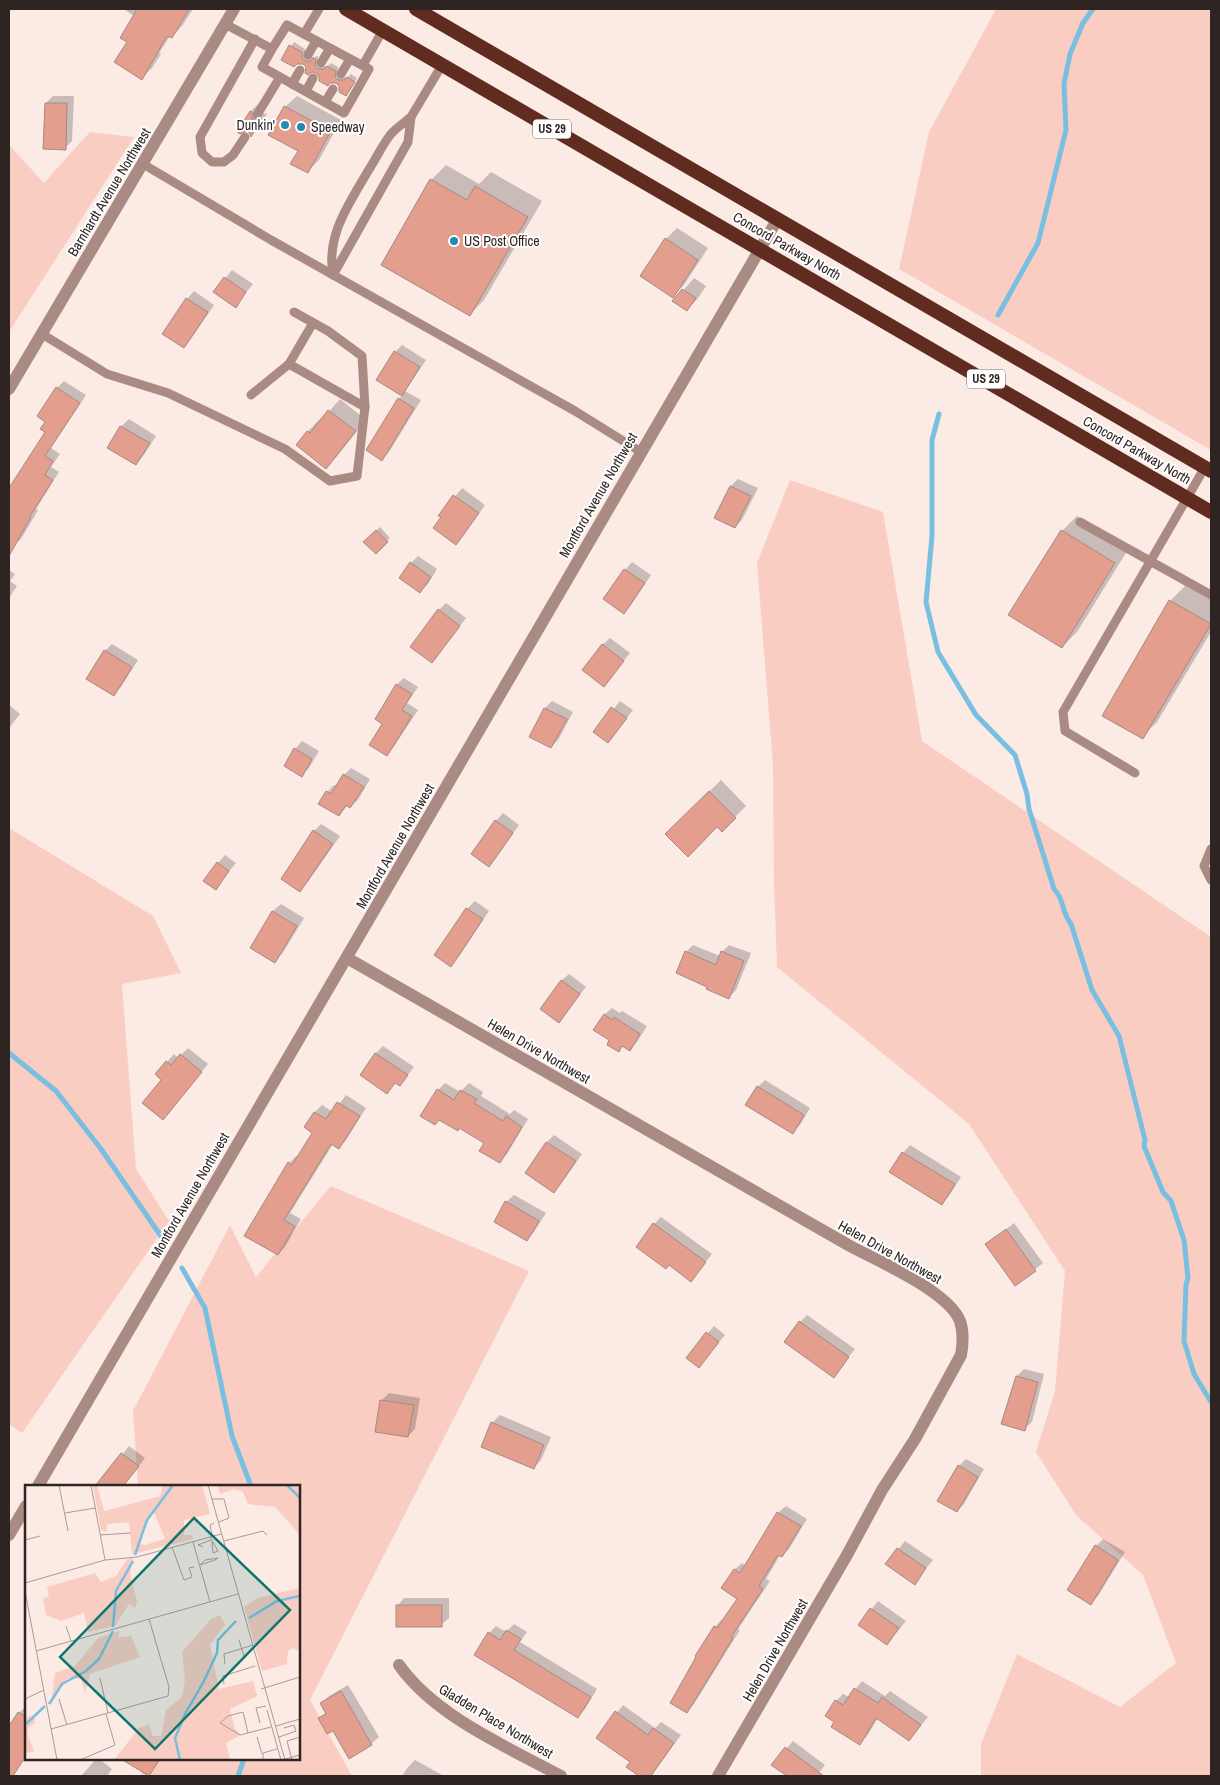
<svg xmlns="http://www.w3.org/2000/svg" width="1220" height="1785" font-family="'Archivo Narrow',sans-serif">
<style>
.green{fill:#f9cdc2}
.shadow{fill:#0003}
.lines{fill:none;stroke-linecap:round;stroke-linejoin:round}
.stream{stroke:#78bfe1;stroke-width:5}
.building{fill:#e39e8d;stroke:#a58a83}
.service{stroke:#aa8b84;stroke-width:9}
.minor{stroke:#aa8b84;stroke-width:12}
.trunk{stroke:#612c20;stroke-width:14}
.poi-dot{fill:#238ab3;stroke:#fff;stroke-width:2}
.labels{text-anchor:middle;dominant-baseline:central;stroke-width:4;stroke-linejoin:round;paint-order:stroke}
.shield{fill:#fff;stroke:#6d6664;stroke-width:1}
.shield-label{font-size:12px;font-weight:bold;fill:#2e2421}
.poi-label{font-size:14px;fill:#2e2421;stroke:#fff;text-anchor:start}
.street-label{font-size:14px;fill:#2e2421;stroke:#fff}
.inset-river{fill:none;stroke:#78bfe1;stroke-width:2.5}
.inset-road{fill:none;stroke:#aa9b97;stroke-width:1}
.view{fill:#0f766e;fill-opacity:0.15;stroke:#0f766e;stroke-width:2.5}
.inset-edge{fill:none;stroke:#2e2421;stroke-width:2.5}
</style>
<rect width="100%" height="100%" fill="#fceae5"/>
<g class="green">
<polygon points="996,9 1211,9 1211,450 899,269 929,132"/>
<polygon points="90,132 134,137 9,332 9,145 44,183"/>
<polygon points="790,480 883,512 922,741 1211,937 1211,1776 981,1776 981,1744 1017,1654 1120,1707 1176,1663 1143,1575 1076,1515 1036,1452 1055,1391 1065,1271 969,1124 777,967 774,884 773,765 757,563"/>
<polygon points="9,828 153,916 181,973 122,984 136,1169 169,1221 22,1433 9,1424"/>
<polygon points="331,1186 529,1271 310,1700 352,1776 140,1776 149,1759 299,1759 299,1486 138,1486 133,1411 230,1225 256,1277"/>
</g>
<g class="shadow">
<polygon points="126,9 193,9 182,26 172,37 170,36 159,53 161,54 152,68 141,78 129,42 134,16 125,10"/>
<polygon points="294,42 305,49 305,54 309,58 318,56 318,62 322,66 328,66 331,63 338,67 338,73 342,77 348,77 351,74 357,78 349,91 346,95 336,82 320,77 317,72 303,63 283,59"/>
<polygon points="53,96 74,96 72,141 65,148 46,103"/>
<polygon points="297,96 341,120 319,160 307,172 285,107"/>
<polygon points="258,104 258,108 261,113 267,114 258,128 252,135 250,131 246,129 251,111"/>
<polygon points="446,165 479,184 491,172 542,201 484,300 469,315 431,180"/>
<polygon points="677,228 708,248 684,285 673,296 666,239"/>
<polygon points="232,270 253,284 235,306 215,292"/>
<polygon points="694,278 706,286 698,298 687,310 674,301"/>
<polygon points="194,291 214,305 191,339 183,346 187,299"/>
<polygon points="402,345 426,360 405,391 421,400 389,452 382,459 399,399 403,395 378,379 395,352"/>
<polygon points="64,381 86,395 51,448 60,454 51,467 59,472 36,509 38,510 21,539 13,546 9,544 9,492 47,431 47,421 57,388"/>
<polygon points="340,399 366,420 337,456 326,468 297,445 308,431 319,420 320,422"/>
<polygon points="129,419 156,436 143,456 136,464 109,447 121,427"/>
<polygon points="738,479 758,488 742,520 735,527 716,517 731,486"/>
<polygon points="462,488 485,505 463,536 456,543 443,517 440,515"/>
<polygon points="1077,516 1129,548 1077,632 1062,647 1062,531"/>
<polygon points="380,527 390,538 376,553 365,542"/>
<polygon points="418,556 437,569 428,584 420,591 411,563"/>
<polygon points="632,562 651,575 631,605 624,612 625,570"/>
<polygon points="9,570 15,574 10,581 17,586 9,598"/>
<polygon points="1185,586 1211,600 1211,632 1157,722 1142,737 1170,601"/>
<polygon points="446,603 466,618 432,662 439,610"/>
<polygon points="610,638 630,653 604,685 602,645"/>
<polygon points="112,644 138,660 121,687 114,694 105,651"/>
<polygon points="404,678 418,687 407,703 418,710 393,748 387,754 384,724 376,719 397,684"/>
<polygon points="552,701 573,712 558,740 551,747 531,736 545,708"/>
<polygon points="620,701 633,710 608,742 595,732"/>
<polygon points="9,705 20,714 9,728"/>
<polygon points="302,741 319,751 309,768 302,775 295,749"/>
<polygon points="351,768 370,779 358,800 350,807 348,805 339,815 327,792 334,785 337,786 344,775"/>
<polygon points="721,780 746,806 722,830 717,825 667,834"/>
<polygon points="503,813 519,825 496,858 489,865 496,821"/>
<polygon points="321,824 340,836 307,883 300,891 314,831"/>
<polygon points="225,855 236,863 215,889 218,863"/>
<polygon points="475,901 489,911 458,958 450,965 436,955 467,909"/>
<polygon points="281,904 304,918 282,954 274,961 252,947 273,911"/>
<polygon points="693,945 720,956 722,952 729,945 751,953 736,990 729,997 708,986 686,952"/>
<polygon points="569,974 586,987 559,1021 561,981"/>
<polygon points="612,1008 620,1013 622,1011 647,1026 637,1042 630,1049 623,1045 618,1050 611,1040 604,1015"/>
<polygon points="383,1046 414,1067 400,1085 396,1082 387,1092 361,1074 376,1053"/>
<polygon points="188,1048 208,1064 163,1119 163,1080 167,1062 174,1054 178,1058"/>
<polygon points="765,1080 810,1108 800,1125 792,1132 758,1087"/>
<polygon points="445,1083 460,1092 469,1083 483,1092 481,1096 510,1114 514,1110 528,1119 507,1154 499,1162 486,1143 460,1127 440,1119 435,1124 438,1090"/>
<polygon points="346,1095 366,1108 346,1140 339,1147 333,1144 290,1213 301,1219 285,1247 278,1254 289,1163 296,1156 299,1157 314,1132 306,1127 315,1112 322,1105 333,1112"/>
<polygon points="554,1135 582,1154 561,1184 554,1191 527,1173 547,1142"/>
<polygon points="910,1145 961,1177 949,1196 942,1203 903,1153"/>
<polygon points="514,1195 546,1213 534,1232 527,1240 506,1202"/>
<polygon points="661,1217 712,1254 691,1280 654,1224"/>
<polygon points="1014,1223 1043,1263 1015,1285 986,1245"/>
<polygon points="807,1315 855,1349 833,1376 800,1322"/>
<polygon points="714,1326 725,1335 699,1366 688,1357"/>
<polygon points="1024,1369 1044,1374 1032,1422 1024,1429 1017,1376"/>
<polygon points="389,1393 420,1398 415,1429 408,1436 382,1400"/>
<polygon points="500,1415 551,1437 541,1460 534,1468 492,1423"/>
<polygon points="129,1446 145,1458 124,1486 102,1486 99,1484"/>
<polygon points="966,1459 984,1469 964,1504 957,1511 959,1466"/>
<polygon points="786,1506 807,1519 789,1549 782,1556 780,1555 766,1579 770,1581 738,1629 740,1630 694,1704 687,1711 697,1656 715,1627 722,1619 724,1621 739,1599 734,1570 742,1563 746,1566 778,1513"/>
<polygon points="1103,1539 1125,1552 1098,1596 1090,1604 1096,1546"/>
<polygon points="905,1541 933,1560 914,1583 887,1564"/>
<polygon points="404,1598 449,1598 449,1618 441,1625 397,1606"/>
<polygon points="878,1601 906,1621 887,1644 860,1624"/>
<polygon points="514,1624 527,1632 520,1642 597,1689 585,1709 578,1716 489,1633 496,1626 506,1632"/>
<polygon points="862,1681 885,1696 890,1691 928,1717 909,1740 878,1718 867,1736 860,1743 836,1722 836,1701 843,1694 849,1697"/>
<polygon points="348,1685 379,1737 371,1744 334,1729 320,1718 326,1712 321,1704 329,1696"/>
<polygon points="623,1705 655,1728 661,1722 681,1735 651,1776 641,1776 628,1767 631,1762 598,1737"/>
<polygon points="26,1706 26,1758 15,1770 9,1766 9,1728 19,1713"/>
<polygon points="793,1741 825,1765 816,1776 789,1776 773,1765"/>
<polygon points="96,1759 99,1759 112,1769 107,1776 81,1776"/>
<polygon points="130,1759 161,1759 148,1775 128,1762"/>
<polygon points="415,1760 444,1776 402,1776 408,1767"/>
</g>
<g class="lines">
<g class="stream">
<polyline points="998,315 1038,243 1066,130 1064,84 1070,54 1083,23 1093,9"/>
<path d="M939 414 932 440V536L926 602 938 652 976 715 1015 755 1027 794 1029 809 1054 889C1064 898 1062 914 1071 924L1092 990 1119 1036 1145 1140 1144 1146 1163 1192 1171 1201 1184 1240 1188 1278 1186 1285 1184 1341 1194 1374 1211 1402"/>
<polyline points="9,1053 56,1091 101,1149 165,1242"/>
<polyline points="182,1268 205,1308 232,1436 251,1486"/>
<polyline points="238,1776 244,1759"/>
</g>
</g>
<g class="building">
<polygon points="137,9 189,9 172,38 167,36 142,80 114,62 127,42 120,38"/>
<polygon points="289,45 302,52 302,58 305,61 311,61 313,58 316,60 315,66 318,69 324,69 327,66 336,71 335,77 338,80 344,80 347,77 355,82 346,96 339,92 339,86 336,83 330,83 328,86 319,81 319,77 316,73 312,72 308,75 305,73 306,67 303,64 297,64 294,67 281,60"/>
<polygon points="45,103 67,103 66,150 43,149"/>
<polygon points="284,106 331,131 308,173 290,164 298,151 268,135"/>
<polygon points="250,111 252,112 251,115 253,120 257,121 262,118 251,137 249,132 246,131 240,134 237,132"/>
<polygon points="430,179 467,200 475,186 528,217 470,316 381,265"/>
<polygon points="665,238 698,260 673,298 640,276"/>
<polygon points="224,277 246,292 236,308 213,292"/>
<polygon points="682,289 696,298 687,311 672,301"/>
<polygon points="186,298 208,312 184,348 162,334"/>
<polygon points="394,351 420,367 402,396 376,380"/>
<polygon points="56,387 80,403 45,456 53,461 45,475 53,480 30,516 31,517 9,556 9,488 45,432 40,429 45,422 37,416"/>
<polygon points="398,398 414,408 382,461 366,450"/>
<polygon points="328,410 356,431 326,469 296,445 307,431 310,433"/>
<polygon points="120,426 150,443 136,465 107,448"/>
<polygon points="730,486 751,496 735,528 714,518"/>
<polygon points="453,495 479,513 456,545 433,528 441,517 438,516"/>
<polygon points="376,530 388,542 376,554 363,542"/>
<polygon points="1061,530 1115,563 1062,648 1008,615"/>
<polygon points="410,562 431,577 420,593 399,578"/>
<polygon points="624,569 645,583 624,614 603,599"/>
<polygon points="1169,600 1211,624 1143,739 1102,716"/>
<polygon points="438,609 460,626 432,663 410,647"/>
<polygon points="602,644 624,661 604,687 582,670"/>
<polygon points="104,650 132,667 114,696 86,679"/>
<polygon points="396,684 412,694 402,710 412,716 387,756 369,745 382,724 375,719"/>
<polygon points="611,707 627,718 608,743 593,732"/>
<polygon points="544,708 567,719 551,748 529,737"/>
<polygon points="294,748 312,759 302,777 284,766"/>
<polygon points="343,774 364,787 350,808 346,805 339,816 318,804 326,791 331,794"/>
<polygon points="709,791 736,818 722,832 717,827 688,857 665,834"/>
<polygon points="495,820 513,833 489,867 471,854"/>
<polygon points="313,830 333,844 300,892 281,879"/>
<polygon points="217,862 229,871 216,890 203,881"/>
<polygon points="466,908 483,919 451,967 434,955"/>
<polygon points="272,911 297,926 275,963 250,948"/>
<polygon points="685,951 716,965 721,951 744,961 729,999 706,989 707,987 676,973"/>
<polygon points="561,980 580,994 559,1023 540,1009"/>
<polygon points="604,1014 612,1020 614,1017 640,1034 630,1051 622,1046 619,1052 607,1045 609,1040 593,1030"/>
<polygon points="375,1053 408,1075 400,1086 395,1083 387,1094 360,1075"/>
<polygon points="180,1054 202,1072 163,1120 142,1103 161,1080 155,1074 166,1061 171,1065"/>
<polygon points="757,1086 804,1115 793,1134 745,1105"/>
<polygon points="437,1089 454,1100 460,1090 477,1099 474,1103 503,1121 506,1116 522,1127 500,1163 479,1151 484,1143 459,1128 458,1131 439,1120 435,1125 420,1116"/>
<polygon points="337,1102 360,1116 339,1149 331,1144 284,1220 295,1226 278,1255 244,1236 288,1162 292,1165 312,1133 304,1127 314,1112 326,1119"/>
<polygon points="546,1142 576,1161 554,1193 525,1173"/>
<polygon points="902,1152 955,1184 942,1205 889,1172"/>
<polygon points="505,1201 539,1221 527,1241 494,1222"/>
<polygon points="653,1223 706,1262 691,1282 669,1265 666,1269 636,1247"/>
<polygon points="1006,1229 1036,1271 1015,1286 985,1244"/>
<polygon points="799,1321 849,1357 834,1378 784,1342"/>
<polygon points="706,1332 719,1342 699,1368 686,1358"/>
<polygon points="1016,1376 1038,1382 1025,1431 1001,1424"/>
<polygon points="380,1400 414,1405 408,1437 375,1432"/>
<polygon points="491,1422 544,1445 534,1469 481,1447"/>
<polygon points="121,1453 139,1466 123,1486 95,1486"/>
<polygon points="958,1465 978,1477 957,1512 937,1501"/>
<polygon points="777,1512 801,1526 782,1557 778,1555 759,1586 763,1589 731,1637 733,1638 687,1713 670,1703 696,1657 695,1656 714,1626 717,1628 737,1599 721,1588 734,1569 740,1573"/>
<polygon points="1095,1545 1118,1560 1091,1605 1067,1590"/>
<polygon points="897,1548 926,1568 915,1585 885,1564"/>
<rect x="396" y="1605" width="46" height="22"/>
<polygon points="870,1608 899,1628 887,1645 858,1625"/>
<polygon points="506,1630 521,1639 514,1650 591,1697 578,1718 474,1655 488,1632 500,1640"/>
<polygon points="854,1688 878,1703 882,1697 921,1725 909,1741 876,1718 860,1745 831,1727 834,1722 825,1716 835,1700 843,1705"/>
<polygon points="341,1691 372,1745 349,1759 333,1731 327,1734 318,1718 326,1714 320,1703"/>
<polygon points="615,1711 648,1735 653,1728 674,1743 651,1776 639,1776 626,1767 630,1762 596,1738"/>
<polygon points="18,1712 26,1717 26,1756 13,1776 9,1776 9,1726"/>
<polygon points="785,1747 824,1776 787,1776 771,1765"/>
<polygon points="121,1759 160,1759 149,1776"/>
</g>
<g class="lines">
<g class="service">
<polyline points="225,24 272,49 287,25 369,69 344,113 262,67 272,49"/>
<polyline points="304,34 319,9"/>
<polyline points="308,55 316,41"/>
<polyline points="321,63 330,48"/>
<polyline points="363,65 383,30"/>
<polyline points="341,74 350,59"/>
<polyline points="292,84 300,70"/>
<polyline points="306,91 313,78"/>
<polyline points="325,102 333,89"/>
<polyline points="257,115 280,77"/>
<path d="M411 117 408 142 333 275C326 235 349 204 368 171 376 159 382 145 391 134 396 128 405 122 411 117Z"/>
<polyline points="411,117 442,65"/>
<polyline points="245,137 233,155 224,162 212,162 202,153 200,137 255,39"/>
<polyline points="143,164 271,240 575,411 641,452"/>
<polyline points="294,312 328,331 362,356 365,407"/>
<polyline points="42,334 107,374 168,393 285,449 330,481 357,476 365,407 289,364 313,323"/>
<polyline points="251,395 289,364"/>
<polyline points="1080,522 1211,595"/>
<polyline points="1135,773 1065,731 1063,712 1205,467"/>
<polyline points="1211,849 1204,866 1211,880"/>
</g>
<g class="minor">
<polyline points="9,389 234,9"/>
<path d="M347 958 850 1246C878 1261 948 1291 960 1321 964 1333 963 1344 961 1355L915 1439 882 1490 847 1555 718 1776"/>
<polyline points="38,1486 777,220"/>
<polyline points="9,1535 26,1506"/>
<path d="M399 1665C435 1716 507 1747 561 1776"/>
</g>
<g class="trunk">
<polyline points="346,9 1211,512"/>
<polyline points="416,9 1211,471"/>
</g>
</g>
<g class="poi-dot">
<circle cx="285" cy="125" r="5"/>
<circle cx="301" cy="127" r="5"/>
<circle cx="454" cy="241" r="5"/>
</g>
<g class="labels">
<g class="shield">
<rect x="533" y="119.5" width="38" height="19" rx="4"/>
<rect x="967" y="369.5" width="38" height="19" rx="4"/>
</g>
<g class="shield-label">
<text x="552" y="129">US 29</text>
<text x="986" y="379">US 29</text>
</g>
<g class="poi-label">
<text x="275" y="125" text-anchor="end">Dunkin'</text>
<text x="311" y="127">Speedway</text>
<text x="464" y="241">US Post Office</text>
</g>
<g class="street-label">
<text transform="translate(109 192) rotate(-59)">Barnhardt Avenue Northwest</text>
<text transform="translate(787 246) rotate(30)">Concord Parkway North</text>
<text transform="translate(1137 450) rotate(30)">Concord Parkway North</text>
<text transform="translate(598 495) rotate(-60)">Montford Avenue Northwest</text>
<text transform="translate(395 846) rotate(-60)">Montford Avenue Northwest</text>
<text transform="translate(539 1051) rotate(30)">Helen Drive Northwest</text>
<text transform="translate(190 1195) rotate(-60)">Montford Avenue Northwest</text>
<text transform="translate(890 1252) rotate(29)">Helen Drive Northwest</text>
<text transform="translate(775 1650) rotate(-60)">Helen Drive Northwest</text>
<text transform="translate(496 1721) rotate(31)">Gladden Place Northwest</text>
</g>
</g>
<g transform="translate(25 1485)">
<rect width="275" height="275" fill="#fceae5"/>
<path d="M68 0H72L79 26 135 11 138 0H177L185 29 159 35V50H166L169 54 107 69 104 37 82 39V47L76 45ZM128 25 140 54 120 60 113 59ZM188 0H275V50L250 22 223 19 218 7 209 4 195 9 193 2ZM108 73 105 88 112 116 110 123 104 119 90 141 63 147 59 128 36 136 21 130 18 114 24 111 22 102 70 88 76 97 91 91 102 74ZM275 103V166L268 163 263 166 262 179 237 186 219 122 232 113ZM195 130 200 140 185 160 194 204 228 196 232 211 205 224 210 244 216 250 201 258 205 275H89L114 243 124 239 128 251H136L141 225 157 212 160 194 157 167 186 134ZM95 146 93 152 106 151 115 172 65 189 60 208 56 194 42 193 26 220 30 188 50 181 73 153ZM9 230 10 238 3 243V251L9 266 3 268 0 266V233Z" fill="#f9cdc2" fill-rule="evenodd"/>
<path class="inset-river" d="M262 0 275 13M110 70 122 35 148 0M224 133 252 116 275 111M88 142 91 106 108 76M24 219 37 199 61 186 74 174 88 146M1 239 20 221M155 275 150 253 161 227 178 198 192 168 193 155 211 136"/>
<path class="inset-road" d="M34 0 43 46M66 0 80 75M183 0 260 275M187 14H199L204 33 194 37M40 28 70 23M75 50 105 48M187 51 185 40 189 38M185 52 193 66 188 68 187 57M0 55 15 51M199 56 238 46 242 50M168 57 185 117M147 62 159 95 167 92 164 83 169 82M178 62 173 60 186 55M193 73 190 75 175 80 180 75ZM0 98 80 75 112 72 196 49M0 106 32 275M41 141 46 156M214 155 219 171M11 166 213 109M200 179 199 169 228 160M75 193 83 228M199 199 198 191 230 181M236 204 275 192M0 214 19 205M34 214 42 240M242 225 256 275M235 238 231 223 241 221M251 241 275 234M26 244 143 211 144 202 124 134M223 248 218 227 203 231 195 238 215 250 246 242M232 252 237 269M254 252 271 246 269 240 259 243M260 274 275 270M55 275 90 260 81 229M238 275V268L252 264M267 275 262 256 275 252"/>
<path class="view" d="M169 33 265 125 130 264 35 172Z"/>
<rect width="275" height="275" class="inset-edge"/>
</g>
<rect width="1220" height="1785" fill="none" stroke="#2e2421" stroke-width="20"/>
</svg>
